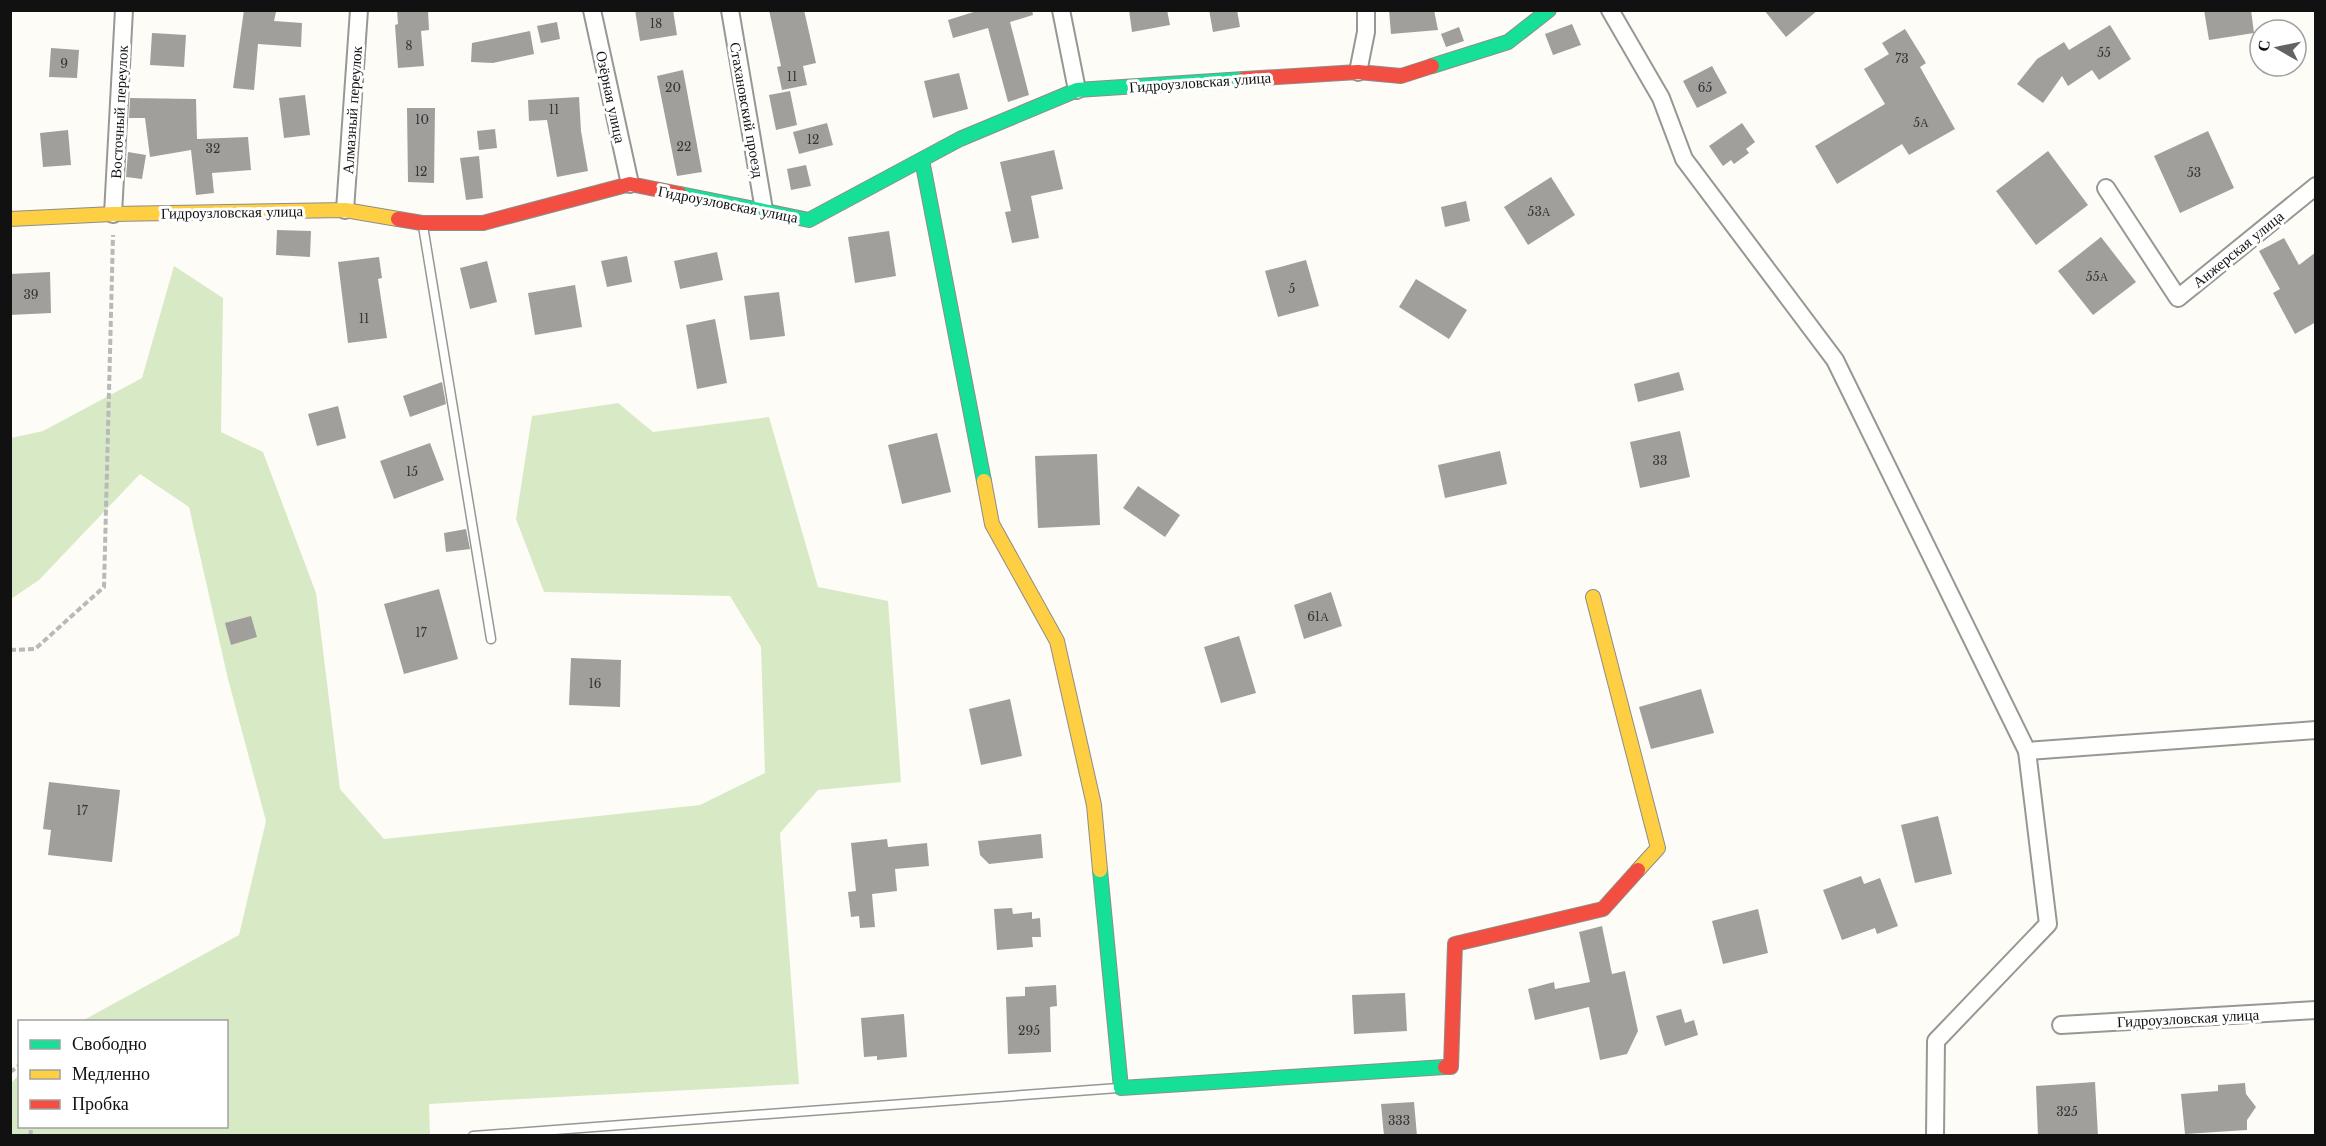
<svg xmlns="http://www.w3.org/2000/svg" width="2326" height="1146" font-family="'Libre Baskerville',serif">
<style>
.forest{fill:#d8eac5}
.building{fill:#a19f9c}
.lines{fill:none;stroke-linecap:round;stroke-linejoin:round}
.lane-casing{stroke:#979795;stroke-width:11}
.street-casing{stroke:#979795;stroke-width:20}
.fast-casing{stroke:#8e8d8b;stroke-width:16}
.slow-casing{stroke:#8e8d8b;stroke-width:16}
.jam-casing{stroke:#8e8d8b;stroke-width:16}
.path{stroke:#b9b9b8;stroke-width:4;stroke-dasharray:6 3;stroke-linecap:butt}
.lane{stroke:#fffffe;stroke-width:8}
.street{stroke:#fffffe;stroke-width:16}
.fast{stroke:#16e098;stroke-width:14}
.slow{stroke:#ffcf43;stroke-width:14}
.jam{stroke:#f24e42;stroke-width:14}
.labels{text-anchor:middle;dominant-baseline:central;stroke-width:6;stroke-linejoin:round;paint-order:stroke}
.number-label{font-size:12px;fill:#353434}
.street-label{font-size:15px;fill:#111;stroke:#fff}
</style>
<rect width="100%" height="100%" fill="#fdfcf7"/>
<polygon class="forest" points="174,266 223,298 221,432 263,452 316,593 340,789 384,839 700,805 765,773 761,647 730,596 544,592 516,519 532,416 618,403 653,432 769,417 818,587 888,601 901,782 818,790 780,833 799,1084 429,1104 430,1135 11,1135 11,1083 19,1075 20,1126 226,1126 226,1022 82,1021 239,935 266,821 228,679 189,507 140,474 39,580 11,599 11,438 43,431 142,378"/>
<g class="building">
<polygon points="244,10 276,12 274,21 302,23 301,47 258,44 254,90 233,88"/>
<polygon points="397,10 428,10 429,30 421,31 424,66 398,68 395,25 398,24"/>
<polygon points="635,10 673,10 677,35 640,41"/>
<polygon points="769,10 804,10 816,63 803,66 807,85 782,90 777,67 781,66"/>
<polygon points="980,10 1032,10 1033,15 1010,22 1029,95 1008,102 988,28 953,38 948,20"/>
<polygon points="1129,10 1167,10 1170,25 1132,32"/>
<polygon points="1209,10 1237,10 1240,27 1213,32"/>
<polygon points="1389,10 1434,10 1438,30 1391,34"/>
<polygon points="1764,10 1818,10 1786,37"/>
<polygon points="2204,10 2251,10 2254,33 2209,40"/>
<polygon points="557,22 560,39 541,43 537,26"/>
<polygon points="1572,24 1581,45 1553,55 1545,34"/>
<polygon points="2110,25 2131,59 2099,80 2092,70 2068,86 2062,76 2043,103 2017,84 2037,59 2064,42 2069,50"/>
<polygon points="1459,27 1464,41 1446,47 1441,34"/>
<polygon points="1905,29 1926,63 1920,67 1955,129 1909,155 1902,144 1837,184 1815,146 1885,104 1864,69 1889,54 1882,43"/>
<polygon points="530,31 534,54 493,63 471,62 472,43"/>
<polygon points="152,33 186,35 184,67 150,65"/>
<polygon points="51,48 79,50 77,78 49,77"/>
<polygon points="1712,66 1727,93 1697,108 1683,81"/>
<polygon points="683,70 702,172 677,176 657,76"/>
<polygon points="959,73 968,109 933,118 924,81"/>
<polygon points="790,91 797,125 776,130 769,95"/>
<polygon points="305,95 310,135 284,138 279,98"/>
<polygon points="579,97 581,131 588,171 557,177 547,120 529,121 528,100"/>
<polygon points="130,98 196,99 197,139 248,137 251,170 212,173 214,193 196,195 191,150 150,157 145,118 129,118"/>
<polygon points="407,108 435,108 434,183 408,182"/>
<polygon points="827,123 833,145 799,154 793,132"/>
<polygon points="1742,123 1755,142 1746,149 1749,153 1734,164 1731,160 1723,166 1709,146"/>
<polygon points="495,129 497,148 479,150 477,131"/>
<polygon points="68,130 71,165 43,167 40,133"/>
<polygon points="2208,131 2234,188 2180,213 2154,156"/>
<polygon points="1054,150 1063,189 1031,196 1039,238 1012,243 1005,212 1011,211 1000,162"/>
<polygon points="2048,151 2088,205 2036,245 1996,191"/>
<polygon points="128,152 146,155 142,179 126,177"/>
<polygon points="479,156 483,198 466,200 460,158"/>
<polygon points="806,165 811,186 791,190 787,169"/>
<polygon points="1551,177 1575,215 1528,245 1504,207"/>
<polygon points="1466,201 1470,221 1445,227 1441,207"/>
<polygon points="277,230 311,231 310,257 276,255"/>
<polygon points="889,231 896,276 855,283 848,237"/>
<polygon points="2101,237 2136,282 2093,315 2058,271"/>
<polygon points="2284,238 2299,265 2316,252 2316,322 2295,334 2273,293 2280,289 2259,251"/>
<polygon points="717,252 723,280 680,289 674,261"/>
<polygon points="627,256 632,282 607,287 601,261"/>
<polygon points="379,257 382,278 378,279 387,338 348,343 338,262"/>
<polygon points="1306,260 1319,306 1278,317 1265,271"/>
<polygon points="487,261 497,302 470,309 460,268"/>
<polygon points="50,272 51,313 10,315 10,274"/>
<polygon points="1416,279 1467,310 1449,339 1399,307"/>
<polygon points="575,285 582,327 535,335 528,293"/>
<polygon points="779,292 785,336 750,340 744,296"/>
<polygon points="715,319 727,383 697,389 686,325"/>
<polygon points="1679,372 1684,390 1638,402 1634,384"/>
<polygon points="442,382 446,404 410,417 403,396"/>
<polygon points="338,406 346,438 317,446 308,414"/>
<polygon points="1680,431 1690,477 1640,488 1630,442"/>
<polygon points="937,433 951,492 902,504 888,445"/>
<polygon points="430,443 444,480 394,499 380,461"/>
<polygon points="1500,451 1507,484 1445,498 1438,465"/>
<polygon points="1097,454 1100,525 1038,528 1035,456"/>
<polygon points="1138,486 1180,515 1165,537 1123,508"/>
<polygon points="466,529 470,549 446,552 444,533"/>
<polygon points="439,589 458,659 404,674 384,604"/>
<polygon points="1331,592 1342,626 1304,639 1294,605"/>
<polygon points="251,616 257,637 231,645 225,623"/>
<polygon points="1239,636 1256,693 1221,703 1204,647"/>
<polygon points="571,658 621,660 620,707 569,705"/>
<polygon points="1701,689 1714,733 1651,749 1639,707"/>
<polygon points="1010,699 1022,756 981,765 969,709"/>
<polygon points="49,782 120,790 112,862 48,855 51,830 43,829"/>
<polygon points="1938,816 1952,874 1915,883 1901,825"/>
<polygon points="1041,834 1043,858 989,864 980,855 978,841"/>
<polygon points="887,839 888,847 927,843 929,866 895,869 897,891 872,894 875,927 860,928 859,916 851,917 848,892 856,891 851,843"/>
<polygon points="1861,876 1864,884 1880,878 1898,926 1877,934 1875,928 1842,940 1823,890"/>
<polygon points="1012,908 1013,914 1032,912 1032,919 1040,918 1041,937 1032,937 1033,947 997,950 994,909"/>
<polygon points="1758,909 1768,953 1723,964 1712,921"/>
<polygon points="1602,926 1612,974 1625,971 1638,1031 1627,1054 1600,1060 1589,1007 1535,1020 1528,989 1554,982 1555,989 1590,982 1579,932"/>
<polygon points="1056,985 1057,1006 1050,1007 1051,1052 1008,1054 1006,997 1025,996 1025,987"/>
<polygon points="1405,993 1407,1031 1354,1034 1352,995"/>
<polygon points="1681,1009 1685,1023 1694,1020 1698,1035 1665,1046 1656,1016"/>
<polygon points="904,1014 907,1057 877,1060 877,1056 864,1057 861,1018"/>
<polygon points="2095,1082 2098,1136 2038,1136 2036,1086"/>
<polygon points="2245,1083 2246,1094 2256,1107 2247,1120 2247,1130 2185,1134 2181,1094 2218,1091 2218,1085"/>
<polygon points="1414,1102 1417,1136 1384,1136 1381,1104"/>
</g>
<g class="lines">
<g class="lane-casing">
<g id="lane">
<polyline points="423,226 491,639"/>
<polyline points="473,1136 1118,1088"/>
</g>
</g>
<g class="street-casing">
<g id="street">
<polyline points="592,10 630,184"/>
<polyline points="730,10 764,210"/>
<polyline points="1061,10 1077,90"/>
<polyline points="1610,10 1661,98 1684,159 1835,360 2027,751 2316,730"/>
<polyline points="1358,72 1366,32 1366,10"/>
<polyline points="2106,188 2178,298 2316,186"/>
<polyline points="345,210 359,10"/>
<polyline points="113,214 124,10"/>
<polyline points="2061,1025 2316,1010"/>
<polyline points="1935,1136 1936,1041 2048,924 2027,751"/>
</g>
</g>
<g class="fast-casing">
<g id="fast">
<polyline points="1432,66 1508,42 1549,10"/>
<polyline points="922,160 984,481"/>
<polyline points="680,194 809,220 960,139 1077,90 1244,79"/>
<polyline points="1100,870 1121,1088 1445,1067"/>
</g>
</g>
<g class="slow-casing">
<g id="slow">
<polyline points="10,219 113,214 345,210 398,219"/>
<polyline points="984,481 992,524 1057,641 1094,805 1100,870"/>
<polyline points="1593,597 1658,848 1638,870"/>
</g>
</g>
<g class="jam-casing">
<g id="jam">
<polyline points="1244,79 1358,72 1401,76 1432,66"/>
<polyline points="398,219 422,223 483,223 630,184 680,194"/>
<polyline points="1445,1067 1451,1067 1455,944 1603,909 1638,870"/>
</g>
</g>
<g class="path">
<polyline points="10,650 35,649 104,587 113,235"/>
<polyline points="10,1072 20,1065"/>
<polyline points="30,1136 32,1126"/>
</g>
<use href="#lane" class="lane"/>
<use href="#street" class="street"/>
<use href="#fast" class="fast"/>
<use href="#slow" class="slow"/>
<use href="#jam" class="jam"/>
</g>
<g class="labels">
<g class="number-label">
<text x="656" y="23">18</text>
<text x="409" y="45">8</text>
<text x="2104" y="52">55</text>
<text x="1902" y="58">73</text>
<text x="64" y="63">9</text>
<text x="792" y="76">11</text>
<text x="673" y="87">20</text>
<text x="1705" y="87">65</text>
<text x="554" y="109">11</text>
<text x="422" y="119">10</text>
<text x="1921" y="122">5А</text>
<text x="813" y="139">12</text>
<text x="684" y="146">22</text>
<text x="213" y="148">32</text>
<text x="421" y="171">12</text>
<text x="2194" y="172">53</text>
<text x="1539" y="211">53А</text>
<text x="2097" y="276">55А</text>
<text x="1292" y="288">5</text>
<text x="31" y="294">39</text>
<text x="364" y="318">11</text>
<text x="1660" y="460">33</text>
<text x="412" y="471">15</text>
<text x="1318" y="616">61А</text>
<text x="421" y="632">17</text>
<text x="595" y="683">16</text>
<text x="82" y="810">17</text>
<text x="1029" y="1030">295</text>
<text x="2067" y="1111">325</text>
<text x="1399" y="1120">333</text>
</g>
<g class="street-label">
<text transform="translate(1200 82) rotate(-4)">Гидроузловская улица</text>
<text transform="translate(611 97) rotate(78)">Озёрная улица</text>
<text transform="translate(352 110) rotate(-86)">Алмазный переулок</text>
<text transform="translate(747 110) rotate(80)">Стахановский проезд</text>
<text transform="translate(119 112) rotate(-87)">Восточный переулок</text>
<text transform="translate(728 204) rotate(11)">Гидроузловская улица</text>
<text transform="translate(232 212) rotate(-1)">Гидроузловская улица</text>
<text transform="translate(2238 249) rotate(-39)">Анжерская улица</text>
<text transform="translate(2188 1018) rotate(-3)">Гидроузловская улица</text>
</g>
</g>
<rect width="2326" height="1146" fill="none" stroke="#111111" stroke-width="24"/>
<rect x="18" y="1020" width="210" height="108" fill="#ffffff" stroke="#a0a0a0" stroke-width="1.5"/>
<rect x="30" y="1040" width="30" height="9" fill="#16e098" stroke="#a0a0a0" stroke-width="1.5"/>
<text x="72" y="1050" font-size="18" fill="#111111">Свободно</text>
<rect x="30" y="1070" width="30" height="9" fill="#ffcf43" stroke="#a0a0a0" stroke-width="1.5"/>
<text x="72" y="1080" font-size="18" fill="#111111">Медленно</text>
<rect x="30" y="1100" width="30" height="9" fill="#f24e42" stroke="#a0a0a0" stroke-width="1.5"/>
<text x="72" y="1110" font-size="18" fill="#111111">Пробка</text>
<g transform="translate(2278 48) rotate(279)"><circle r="28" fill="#ffffff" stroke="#a0a0a0" stroke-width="1.5"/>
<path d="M0-4.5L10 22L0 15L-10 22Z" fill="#646362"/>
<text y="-9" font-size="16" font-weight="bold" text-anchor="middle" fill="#111111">С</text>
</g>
</svg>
